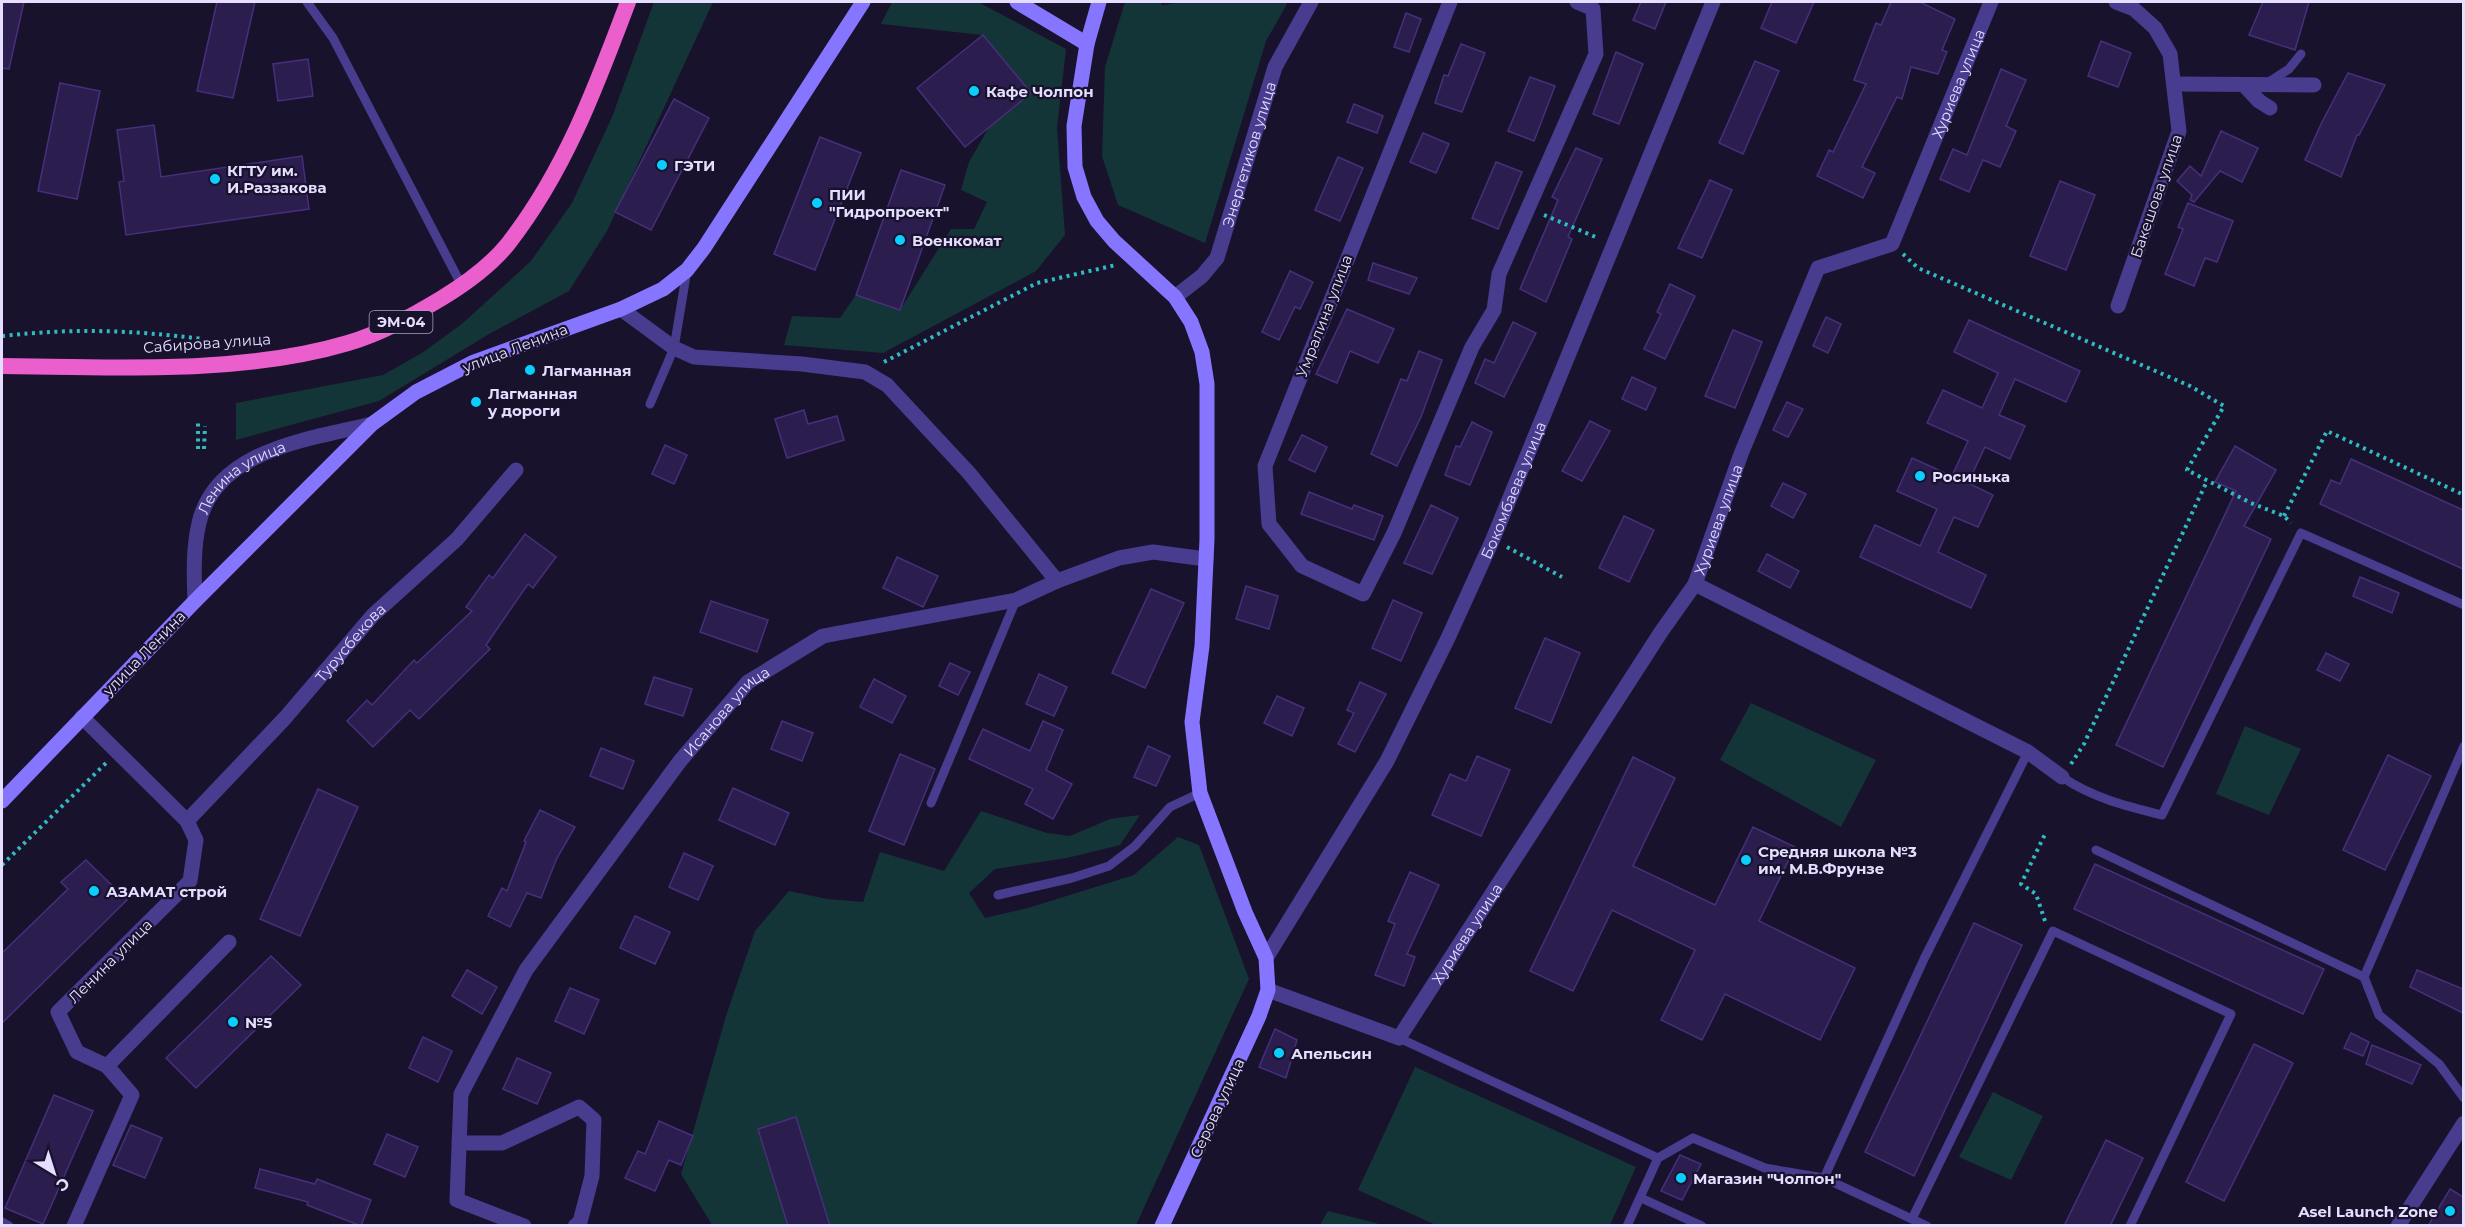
<svg xmlns="http://www.w3.org/2000/svg" width="2465" height="1227" font-family="Montserrat,sans-serif">
<style>
.green{fill:#143537}
.building{fill:#2c1d4f;stroke:#462f7b;stroke-width:1.5}
.lines{fill:none;stroke-linecap:round;stroke-linejoin:round}
.path{stroke:#30bbc1;stroke-width:4;stroke-dasharray:3 4.5;stroke-linecap:butt}
.service{stroke:#473c8d;stroke-width:9}
.minor{stroke:#473c8d;stroke-width:15}
.tertiary{stroke:#473c8d;stroke-width:15}
.secondary{stroke:#8675ff;stroke-width:15}
.trunk{stroke:#ea5fcc;stroke-width:16}
.poi-dot{fill:#0aceff;stroke:#19122d;stroke-width:2}
.labels{text-anchor:middle;dominant-baseline:central;stroke-width:4.5;stroke-linejoin:round;paint-order:stroke}
.shield{fill:#19122d;stroke:#a8a1c0;stroke-width:1.5}
.shield-label{font-size:14px;font-weight:bold;fill:#e5deff}
.street-label{font-size:15px;fill:#e5deff;stroke:#19122d}
.poi-label{font-size:15px;font-weight:bold;fill:#e5deff;stroke:#19122d;text-anchor:start}
</style>
<rect width="100%" height="100%" fill="#19122d"/>
<g class="green">
<polygon points="654,2 713,2 607,231 569,291 489,334 379,401 236,440 236,403 383,375 422,353 463,323 531,261 572,203 612,117"/>
<polygon points="892,2 978,2 1066,49 1057,128 1065,235 1036,271 883,353 784,345 792,316 840,318 856,295 900,310 951,229 974,229 987,202 961,190 969,162 989,127 1030,93 983,35 881,24"/>
<polygon points="1125,2 1160,2 1162,5 1184,2 1288,2 1266,41 1205,243 1118,205 1102,156 1105,67"/>
<polygon points="1751,703 1876,760 1841,827 1720,760"/>
<polygon points="2245,726 2301,749 2269,815 2216,794"/>
<polygon points="981,811 1047,833 1070,836 1110,819 1140,815 1120,845 1067,858 995,869 969,893 985,918 1028,908 1134,875 1178,837 1199,845 1249,979 1136,1225 712,1225 681,1174 726,1016 755,931 789,891 827,899 863,902 880,852 944,871"/>
<polygon points="1415,1067 1636,1167 1610,1225 1436,1225 1358,1190"/>
<polygon points="1993,1092 2043,1116 2011,1180 1959,1157"/>
<polygon points="1328,1211 1376,1223 1380,1225 1320,1225"/>
</g>
<g class="building">
<polygon points="2,2 24,2 9,69 2,68"/>
<polygon points="217,2 255,2 233,98 197,91"/>
<polygon points="1641,2 1666,2 1655,29 1633,20"/>
<polygon points="1772,2 1814,2 1796,43 1761,28"/>
<polygon points="1891,2 1920,2 1955,19 1942,50 1947,52 1938,74 1911,67 1902,99 1897,97 1862,167 1875,173 1863,198 1817,176 1829,150 1833,152 1866,84 1854,80 1876,23 1881,25"/>
<polygon points="2263,2 2309,2 2295,50 2249,35"/>
<polygon points="1406,13 1421,19 1409,52 1394,47"/>
<polygon points="983,35 1031,93 965,147 917,88"/>
<polygon points="2101,41 2131,53 2118,87 2088,76"/>
<polygon points="1461,44 1485,53 1462,112 1435,103 1444,75 1448,76"/>
<polygon points="1616,52 1643,64 1619,124 1593,114"/>
<polygon points="308,59 313,96 278,101 273,64"/>
<polygon points="1755,61 1779,71 1743,154 1719,143"/>
<polygon points="2001,69 2026,80 2006,126 2016,131 2000,167 1983,160 1969,192 1940,179 1953,149 1967,155"/>
<polygon points="2348,73 2385,85 2359,135 2357,135 2341,177 2305,160 2321,124"/>
<polygon points="1530,77 1555,86 1534,141 1508,131"/>
<polygon points="60,83 100,91 77,199 38,191"/>
<polygon points="674,99 709,118 651,230 615,212"/>
<polygon points="1354,104 1383,116 1377,133 1347,122"/>
<polygon points="154,125 161,177 302,156 309,209 126,235 119,182 124,181 117,130"/>
<polygon points="2221,131 2258,148 2242,182 2220,171 2194,202 2190,200 2192,195 2177,181 2190,166 2201,176"/>
<polygon points="1423,133 1449,144 1436,173 1410,162"/>
<polygon points="820,137 861,153 815,270 774,254"/>
<polygon points="1576,148 1602,159 1568,237 1572,239 1546,302 1520,289 1558,200 1552,197"/>
<polygon points="1338,157 1363,168 1340,221 1315,210"/>
<polygon points="1496,162 1522,172 1498,229 1472,218"/>
<polygon points="901,170 945,185 900,310 856,295"/>
<polygon points="1710,180 1732,190 1702,258 1678,248"/>
<polygon points="2060,181 2095,195 2066,270 2030,256"/>
<polygon points="2188,203 2233,221 2217,262 2205,258 2194,286 2165,274 2183,229 2178,227"/>
<polygon points="1373,263 1417,278 1409,294 1368,280"/>
<polygon points="1290,271 1313,282 1300,309 1295,307 1279,340 1262,332"/>
<polygon points="1670,284 1695,296 1665,359 1644,349 1661,314 1657,312"/>
<polygon points="1347,309 1394,329 1378,363 1350,351 1337,383 1316,374"/>
<polygon points="1826,317 1841,324 1828,353 1813,346"/>
<polygon points="1969,320 2080,371 2066,402 2015,379 1999,415 2025,426 2010,459 1985,447 1968,483 1993,495 1978,527 1954,517 1938,552 1986,575 1971,608 1860,557 1875,525 1920,546 1937,509 1897,491 1912,458 1952,476 1968,441 1927,423 1943,390 1982,408 1998,373 1954,352"/>
<polygon points="1513,322 1536,333 1504,397 1475,383 1485,359 1494,363"/>
<polygon points="1733,330 1762,342 1735,408 1705,396"/>
<polygon points="1419,351 1442,360 1421,417 1397,466 1371,454 1401,379 1407,381"/>
<polygon points="1632,377 1656,388 1646,410 1622,399"/>
<polygon points="1787,402 1803,409 1788,437 1773,430"/>
<polygon points="804,410 808,424 837,416 844,440 787,458 775,419"/>
<polygon points="1590,421 1610,431 1582,481 1562,471"/>
<polygon points="1472,422 1492,432 1470,485 1445,475 1456,446 1460,447"/>
<polygon points="1302,435 1327,447 1315,472 1289,460"/>
<polygon points="665,445 687,455 674,484 652,474"/>
<polygon points="2235,446 2276,470 2244,526 2271,539 2163,767 2116,745 2236,491 2215,482"/>
<polygon points="2351,459 2463,510 2463,569 2320,504 2331,480 2340,484"/>
<polygon points="1783,483 1806,494 1793,518 1771,506"/>
<polygon points="1309,492 1352,509 1354,505 1383,516 1374,540 1301,514"/>
<polygon points="1431,505 1458,518 1432,574 1404,563"/>
<polygon points="1624,516 1654,530 1629,582 1599,568"/>
<polygon points="525,534 556,557 533,588 528,584 486,645 490,649 419,719 410,710 373,747 347,721 367,700 372,705 414,660 417,663 472,611 466,607 489,575 493,578"/>
<polygon points="1767,554 1799,571 1790,588 1758,571"/>
<polygon points="897,557 938,576 923,607 883,588"/>
<polygon points="2360,577 2399,593 2392,613 2353,596"/>
<polygon points="1246,586 1278,596 1269,629 1236,619"/>
<polygon points="1151,589 1184,603 1145,688 1112,673"/>
<polygon points="1393,600 1422,613 1401,661 1372,648"/>
<polygon points="711,601 768,620 757,652 700,632"/>
<polygon points="1545,638 1580,653 1551,723 1515,708"/>
<polygon points="2326,653 2349,664 2340,681 2317,670"/>
<polygon points="950,663 970,672 958,695 939,686"/>
<polygon points="1039,674 1067,687 1054,716 1026,704"/>
<polygon points="654,677 692,689 683,716 645,704"/>
<polygon points="874,679 906,696 892,723 860,707"/>
<polygon points="1360,682 1386,694 1355,752 1338,744 1354,713 1347,710"/>
<polygon points="1277,696 1304,708 1292,736 1264,723"/>
<polygon points="782,721 813,733 802,761 771,749"/>
<polygon points="1043,721 1063,730 1046,770 1072,784 1053,819 1025,804 1033,789 969,759 983,729 1030,751"/>
<polygon points="1148,746 1170,756 1156,786 1134,777"/>
<polygon points="601,748 634,761 623,789 590,776"/>
<polygon points="900,754 935,769 904,845 869,831"/>
<polygon points="2388,755 2431,776 2385,870 2343,850"/>
<polygon points="1477,756 1510,770 1481,836 1432,815 1450,774 1466,781"/>
<polygon points="1633,757 1675,778 1633,866 1715,905 1753,827 1795,847 1759,921 1855,968 1820,1040 1725,994 1702,1040 1661,1020 1695,950 1612,910 1573,991 1530,971"/>
<polygon points="733,788 789,813 775,845 719,820"/>
<polygon points="318,789 358,807 300,936 260,919"/>
<polygon points="540,810 575,827 557,858 541,898 527,893 510,927 488,916 502,888 507,891 526,842 524,841"/>
<polygon points="684,853 713,866 698,900 669,887"/>
<polygon points="86,860 127,900 2,1023 2,953 68,889 61,882"/>
<polygon points="2095,864 2324,969 2303,1014 2074,909"/>
<polygon points="1410,872 1439,885 1407,954 1415,957 1404,986 1375,975 1395,924 1388,921"/>
<polygon points="635,916 670,932 655,964 620,948"/>
<polygon points="1974,923 2022,945 1914,1176 1865,1152"/>
<polygon points="271,956 301,985 196,1088 166,1058"/>
<polygon points="467,970 497,987 482,1014 452,996"/>
<polygon points="2417,970 2463,989 2463,1013 2410,987"/>
<polygon points="570,988 599,1000 584,1034 555,1021"/>
<polygon points="1275,1029 1297,1040 1286,1078 1259,1067"/>
<polygon points="2351,1033 2369,1042 2363,1056 2344,1048"/>
<polygon points="423,1037 452,1051 438,1082 409,1068"/>
<polygon points="2254,1044 2293,1063 2224,1201 2186,1182"/>
<polygon points="2372,1045 2421,1065 2412,1084 2366,1064"/>
<polygon points="517,1058 551,1073 537,1104 503,1089"/>
<polygon points="54,1095 93,1111 43,1224 5,1208"/>
<polygon points="796,1117 830,1226 788,1226 758,1129"/>
<polygon points="659,1121 693,1136 681,1165 669,1160 655,1191 625,1178 638,1151 645,1154"/>
<polygon points="131,1125 162,1138 145,1178 113,1165"/>
<polygon points="387,1134 418,1147 405,1177 374,1164"/>
<polygon points="2106,1140 2143,1158 2110,1226 2064,1226"/>
<polygon points="1680,1155 1701,1164 1682,1200 1661,1191"/>
<polygon points="260,1169 315,1184 317,1179 371,1200 361,1226 307,1205 308,1202 255,1188"/>
<polygon points="2450,1189 2463,1197 2463,1226 2428,1226"/>
</g>
<g class="lines">
<g class="path">
<polyline points="1544,215 1598,238"/>
<polyline points="1903,254 1918,268 2190,386 2224,406 2187,470 2251,503 2284,516 2291,523"/>
<path d="M2 336C74 328 130 330 203 339"/>
<polyline points="884,362 1037,283 1116,265"/>
<polyline points="198,449 198,423"/>
<polyline points="204,449 205,426"/>
<polyline points="2284,516 2327,431 2464,495"/>
<polyline points="1507,547 1562,577"/>
<polyline points="2071,764 2084,744 2207,481"/>
<polyline points="2,865 106,763"/>
<polyline points="2045,921 2036,894 2021,884 2045,834"/>
</g>
<g class="service">
<polyline points="307,2 333,38 462,286"/>
<polyline points="2267,83 2289,69 2301,54"/>
<polyline points="650,404 674,348 687,270"/>
<polyline points="2464,746 2364,977 2379,1015 2439,1064 2464,1098"/>
<path d="M2062 777C2093 798 2126 806 2162 815L2301 533 2464 605"/>
<polyline points="931,803 1016,600"/>
<polyline points="2096,850 2364,977"/>
<polyline points="998,895 1072,878 1109,866 1135,846 1170,807 1200,793"/>
<polyline points="1399,1038 1658,1158 1627,1226"/>
<polyline points="1658,1158 1693,1138 1765,1168 1824,1178 1927,1226"/>
<polyline points="1824,1178 1924,959 2028,752"/>
<polyline points="1641,1198 1702,1226"/>
<polyline points="1912,1219 2053,931 2231,1014 2130,1226"/>
<polyline points="2,1222 9,1226"/>
</g>
<g class="minor">
<polyline points="1450,2 1265,466 1269,524 1302,566 1363,594 1394,533 1472,347 1494,310 1499,274 1596,54 1593,9 1577,2"/>
<polyline points="2116,2 2134,9 2155,28 2170,54 2179,131 2118,306"/>
<polyline points="2174,84 2314,85"/>
<polyline points="2244,85 2259,101 2270,108"/>
<path id="s1" d="M1175 297 1202 276 1217 258 1275 67 1311 2"/>
<polyline points="1695,584 2028,752 2062,777"/>
<path id="s2" d="M195 601C194 576 193 548 199 523 216 449 311 439 372 424"/>
<polyline points="82,717 187,821 196,840 190,881 58,1012 77,1052 107,1066 229,942"/>
<path id="s3" d="M187 821 285 718 373 615 457 539 516 470"/>
<path id="s4" d="M1268 990 1399 1038 1661 632 1695 584 1741 454 1818 268 1892 244 1991 2"/>
<polyline points="459,1143 502,1143 579,1107 594,1120 592,1176 580,1222 575,1226"/>
<polyline points="74,1226 132,1095 107,1066"/>
<path id="s5" d="M524 1226 457 1200 461 1094 526 970 680 761 748 682 823 636 1016 600 1057 581"/>
<polyline points="2398,1226 2464,1123"/>
</g>
<g class="tertiary">
<polyline points="621,309 674,348 694,357 802,364 865,372 887,385 969,473 1057,581 1119,558 1153,552 1206,559"/>
<path id="s6" d="M1266 958 1387 761 1448 638 1493 539 1713 2"/>
</g>
<g class="secondary">
<polyline points="1017,2 1087,44"/>
<polyline points="1099,2 1087,44 1074,126 1075,167 1084,197 1097,221 1114,241 1175,297 1191,322 1202,352 1207,384 1207,539 1202,646 1192,722 1200,793 1245,912 1266,958 1268,990 1259,1016 1162,1226"/>
<polyline points="2,801 195,601 372,424 416,392 474,362 621,309 663,289 687,270 704,248 863,2"/>
</g>
<path class="trunk" d="M2 366C113 367 240 375 348 343 382 333 412 316 442 298 465 284 491 265 508 244 565 171 596 87 628 2"/>
</g>
<g class="poi-dot">
<circle cx="974" cy="91" r="6"/>
<circle cx="662" cy="165" r="6"/>
<circle cx="215" cy="179" r="6"/>
<circle cx="817" cy="203" r="6"/>
<circle cx="900" cy="240" r="6"/>
<circle cx="530" cy="370" r="6"/>
<circle cx="476" cy="402" r="6"/>
<circle cx="1920" cy="476" r="6"/>
<circle cx="1746" cy="860" r="6"/>
<circle cx="94" cy="891" r="6"/>
<circle cx="233" cy="1022" r="6"/>
<circle cx="1279" cy="1053" r="6"/>
<circle cx="1681" cy="1178" r="6"/>
<circle cx="2450" cy="1211" r="6"/>
</g>
<g class="labels">
<rect class="shield" x="369.5" y="311" width="63" height="22" rx="4.5"/>
<g class="shield-label">
<text x="401" y="322">ЭМ-04</text>
</g>
<g class="street-label">
<text stroke="none"><textPath href="#s4" startOffset="1272">Хуриева улица</textPath></text>
<text stroke="none"><textPath href="#s1" startOffset="166">Энергетиков улица</textPath></text>
<text transform="translate(2156 196) rotate(-71)">Бакешова улица</text>
<text transform="translate(1324 316) rotate(-69)">Умралина улица</text>
<text transform="translate(207 343) rotate(-4)">Сабирова улица</text>
<text transform="translate(515 348) rotate(-21)">улица Ленина</text>
<text stroke="none"><textPath href="#s2" startOffset="144">Ленина улица</textPath></text>
<text stroke="none"><textPath href="#s6" startOffset="530">Бокомбаева улица</textPath></text>
<text stroke="none"><textPath href="#s4" startOffset="750">Хуриева улица</textPath></text>
<text stroke="none"><textPath href="#s3" startOffset="242">Турусбекова</textPath></text>
<text transform="translate(144 653) rotate(-46)">улица Ленина</text>
<text stroke="none"><textPath href="#s5" startOffset="646">Исанова улица</textPath></text>
<text stroke="none"><textPath href="#s4" startOffset="264">Хуриева улица</textPath></text>
<text transform="translate(110 961) rotate(-45)">Ленина улица</text>
<text transform="translate(1217 1108) rotate(-65)">Серова улица</text>
</g>
<g class="poi-label">
<text x="986" y="91">Кафе Чолпон</text>
<text x="674" y="165">ГЭТИ</text>
<text x="227" y="170">КГТУ им.<tspan x="227" dy="17">И.Раззакова</tspan></text>
<text x="829" y="194">ПИИ<tspan x="829" dy="17">"Гидропроект"</tspan></text>
<text x="912" y="240">Военкомат</text>
<text x="542" y="370">Лагманная</text>
<text x="488" y="393">Лагманная<tspan x="488" dy="17">у дороги</tspan></text>
<text x="1932" y="476">Росинька</text>
<text x="1758" y="851">Средняя школа №3<tspan x="1758" dy="17">им. М.В.Фрунзе</tspan></text>
<text x="106" y="891">АЗАМАТ строй</text>
<text x="245" y="1022">№5</text>
<text x="1291" y="1053">Апельсин</text>
<text x="1693" y="1178">Магазин "Чолпон"</text>
<text x="2438" y="1211" text-anchor="end">Asel Launch Zone</text>
</g>
</g>
<rect width="2465" height="1227" fill="none" stroke="#e5deff" stroke-width="6"/>
<g transform="translate(54 1173) rotate(142)" stroke="#19122d" stroke-width="4.5" paint-order="stroke">
<path d="M0-4.5L10 22L0 15L-10 22Z" fill="#e5deff"/>
<text y="-9" font-size="16" font-weight="bold" text-anchor="middle" fill="#e5deff">С</text>
</g>
</svg>
